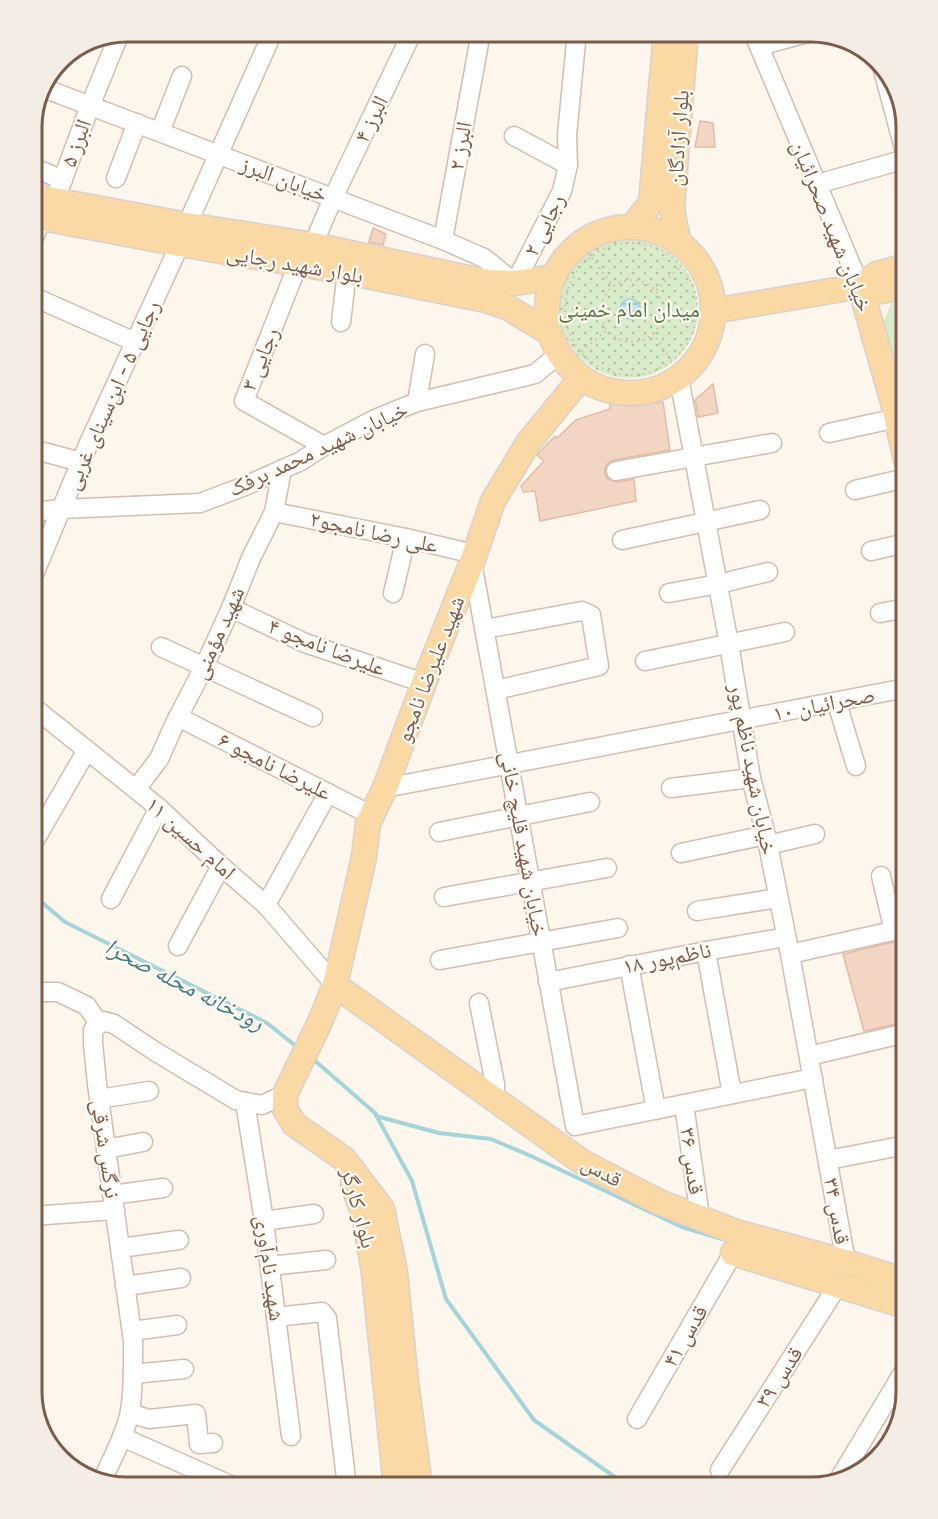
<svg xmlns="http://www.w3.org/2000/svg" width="938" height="1519" font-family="Figtree,'Noto Naskh Arabic',sans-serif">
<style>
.park{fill:url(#park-dots)}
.pitch{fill:#d8ecc9}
.water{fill:url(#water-rules);stroke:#a5d3da;stroke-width:1.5}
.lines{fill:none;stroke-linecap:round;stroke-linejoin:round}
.stream{stroke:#a5d3da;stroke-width:4}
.building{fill:#f3d5c3;stroke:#e6bba3;stroke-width:1.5}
.minor-casing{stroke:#d1beb0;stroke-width:21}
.major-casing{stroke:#dad1cd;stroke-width:27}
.path{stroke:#d9b8a5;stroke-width:2;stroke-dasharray:1.5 4.5;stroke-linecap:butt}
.minor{stroke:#fff;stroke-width:18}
.major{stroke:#fbd9a5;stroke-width:24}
.labels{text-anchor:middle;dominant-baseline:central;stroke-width:4.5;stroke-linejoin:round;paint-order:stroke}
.street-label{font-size:22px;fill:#7a5c4d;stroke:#fffaf3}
.park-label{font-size:22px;fill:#537a41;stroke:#fffaf3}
.water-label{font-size:24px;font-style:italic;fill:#437c86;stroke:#fffaf3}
.rim{fill:none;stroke:#7a5c4d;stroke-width:3}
</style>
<defs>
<pattern id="park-dots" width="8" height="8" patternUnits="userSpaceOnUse" patternTransform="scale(1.5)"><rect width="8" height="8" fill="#d8ecc9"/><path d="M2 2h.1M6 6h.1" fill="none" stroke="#b4c2a5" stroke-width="1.8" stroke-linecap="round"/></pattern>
<pattern id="water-rules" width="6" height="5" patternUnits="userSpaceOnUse" patternTransform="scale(1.5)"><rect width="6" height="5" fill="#bfe3e8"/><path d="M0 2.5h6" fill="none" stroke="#a0bbbe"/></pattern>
</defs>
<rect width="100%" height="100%" fill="#fdf6ec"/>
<circle class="park" cx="629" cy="309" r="69"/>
<polygon class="pitch" points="906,297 906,448 882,326 891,303"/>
<circle class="water" cx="630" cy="309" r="10"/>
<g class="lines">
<g class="stream">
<polyline points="32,894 65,922 267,1023 297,1047"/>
<polyline points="313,1059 375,1113 412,1181 446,1299 534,1420 629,1487"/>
<polyline points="376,1116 439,1133 491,1139 531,1156 682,1227 722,1239"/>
</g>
</g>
<g class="building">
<polygon points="700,121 713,123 715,147 695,147"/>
<polygon points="373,228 386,234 383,245 369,242"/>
<polygon points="713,384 718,413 698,417 695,400"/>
<polygon points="663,402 670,450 614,460 608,463 605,468 605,474 607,478 612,481 618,482 634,479 636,501 540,521 535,491 523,492 521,486 544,461 537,455 555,436 557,438 576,420 610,409 610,403 631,406"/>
<polygon points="906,939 906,1022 864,1031 843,954"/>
</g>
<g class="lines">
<g class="minor-casing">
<g id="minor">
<polyline points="753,32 860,286"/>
<polyline points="759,46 811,32"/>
<polyline points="883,70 906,156"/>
<polyline points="46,89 443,240 484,258 515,283 562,191 568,165 567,135 577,32"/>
<polyline points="160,132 182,76"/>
<polyline points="514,136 568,165"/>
<polyline points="32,167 63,180"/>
<polyline points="116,178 137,123"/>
<polyline points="817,184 906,159"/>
<polyline points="55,200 90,106 119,35"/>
<polyline points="187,225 273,32"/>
<polyline points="443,240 481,32"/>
<polyline points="32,243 42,218"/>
<polyline points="313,245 333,198 409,39"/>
<polyline points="298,264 244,401 324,446"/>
<polyline points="32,296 135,342"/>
<polyline points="341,322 347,272"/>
<polyline points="679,378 729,644 751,778 766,835 790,954 846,1262"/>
<polyline points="417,402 425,354"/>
<polyline points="829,433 897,418"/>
<polyline points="32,449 81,462"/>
<polyline points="616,471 772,443"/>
<polyline points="855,490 906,478"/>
<polyline points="32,512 61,509 200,503 245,486 301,461 324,446 375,419 417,402 535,374 559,354"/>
<polyline points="274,512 406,538 474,554"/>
<polyline points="622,540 760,510"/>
<polyline points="871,551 906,543"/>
<polyline points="472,562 575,1126 813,1078"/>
<polyline points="32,579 88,445 180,244"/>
<polyline points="393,593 406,538"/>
<polyline points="669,593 718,584 768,572"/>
<polyline points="231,608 305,643 424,683"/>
<polyline points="880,613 906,608"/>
<polyline points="485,629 582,611 591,615 599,666 496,690"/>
<polyline points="161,647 313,717"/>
<polyline points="645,661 785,632"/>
<polyline points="837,703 856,766"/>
<polyline points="32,706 159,808 221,866 266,905 335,985"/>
<polyline points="178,717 371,815"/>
<polyline points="385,788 906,688"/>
<polyline points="671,788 751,778"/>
<polyline points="136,789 159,759 175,723 204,667 231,608 251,558 274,512 282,469"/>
<polyline points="439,832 590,802"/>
<polyline points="32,845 87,750"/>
<polyline points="768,845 815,834"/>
<polyline points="681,853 766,835"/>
<polyline points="881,876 894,931"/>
<polyline points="444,897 607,868"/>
<polyline points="111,899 159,808"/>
<polyline points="266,905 328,793"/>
<polyline points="697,911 778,898"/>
<polyline points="178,946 221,866"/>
<polyline points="706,951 732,1094"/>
<polyline points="790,954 906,928"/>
<polyline points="440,960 618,928"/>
<polyline points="629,965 656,1110"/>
<polyline points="548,982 706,951 786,937"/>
<polyline points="32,992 58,992 87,1006 99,1024"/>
<polyline points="479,1003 495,1084 495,1100"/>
<polyline points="809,1056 906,1033"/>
<polyline points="99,1099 149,1091"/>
<polyline points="245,1102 264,1221 291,1436"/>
<polyline points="684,1104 700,1217"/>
<polyline points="106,1149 143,1142"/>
<polyline points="828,1160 906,1145"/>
<polyline points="112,1195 163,1188"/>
<polyline points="32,1216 115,1210"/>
<polyline points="264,1221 314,1214"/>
<polyline points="120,1248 179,1240"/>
<polyline points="270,1266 326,1260"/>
<polyline points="125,1286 181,1278"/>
<polyline points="276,1317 322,1312 327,1318 347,1487"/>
<polyline points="132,1331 177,1325"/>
<polyline points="133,1374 184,1369"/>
<polyline points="130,1413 149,1419 196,1414 199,1444 213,1443"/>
<polyline points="637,1419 733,1253"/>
<polyline points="122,1437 235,1487"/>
<polyline points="720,1470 838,1285"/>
<path d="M102 1481C111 1460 126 1434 130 1411 134 1388 133 1365 133 1341L97 1084 93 1043V1030L103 1021 114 1024 156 1052 236 1100 262 1105 285 1094"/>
<polyline points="838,1481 906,1368"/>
</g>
</g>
<g class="major-casing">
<g id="major">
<polyline points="32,196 187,225 313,245 487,282 515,283 553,277"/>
<polyline points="32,216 180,244 347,272 486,300 507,307 550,333"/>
<polyline points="632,227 651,203 666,32"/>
<circle cx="630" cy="310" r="83"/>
<polyline points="679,243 675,226 672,207 686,32"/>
<polyline points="860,286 894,406 906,460"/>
<polyline points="860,286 877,274 906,266"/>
<polyline points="713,311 860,286 882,291 906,285"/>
<polyline points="335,985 582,1162 657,1201 736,1232 846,1262 906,1281"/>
<polyline points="353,1184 365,1218 374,1273 396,1487"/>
<polyline points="733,1253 906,1306"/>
<polyline points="420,1487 406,1382 395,1272 382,1209 344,1159 294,1124 285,1109 285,1094 320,1022 335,985 364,857 368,823 385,788 424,683 472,562 493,501 528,443 581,378"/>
</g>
</g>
<g class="path">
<circle cx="631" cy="309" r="66"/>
<polyline points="588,253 613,286"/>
<circle cx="632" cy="311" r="31"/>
<polyline points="656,290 682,265"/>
<polyline points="653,333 673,363"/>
<polyline points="577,355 607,330"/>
</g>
<use href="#minor" class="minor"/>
<use href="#major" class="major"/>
</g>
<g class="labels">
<g class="street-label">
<text transform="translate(371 119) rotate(-64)">البرز ۴</text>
<text transform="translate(678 138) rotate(-86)">بلوار آزادگان</text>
<text transform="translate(76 143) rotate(-70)">البرز ۵</text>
<text transform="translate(460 146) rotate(-80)">البرز ۲</text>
<text transform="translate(284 179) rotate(21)">خیابان البرز</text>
<text transform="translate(544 225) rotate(-64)">رجایی ۲</text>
<text transform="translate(832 226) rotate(68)">خیابان شهید صحرائیان</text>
<text transform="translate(295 264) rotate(10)">بلوار شهید رجایی</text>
<text transform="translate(260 359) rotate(-68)">رجایی ۳</text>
<text transform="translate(112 395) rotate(-66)">رجایی ۵ - ابن‌سینای غربی</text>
<text transform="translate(318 449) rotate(-25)">خیابان شهید محمد برفک</text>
<text transform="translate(374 532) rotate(12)">علی رضا نامجو۲</text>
<text transform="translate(218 633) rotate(-66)">شهید مؤمنی</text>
<text transform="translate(327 647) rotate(21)">علیرضا نامجو ۴</text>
<text transform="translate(430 669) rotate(-69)">شهید علیرضا نامجو</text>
<text transform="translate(824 704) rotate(-11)">صحرائیان ۱۰</text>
<text transform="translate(275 766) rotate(27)">علیرضا نامجو ۶</text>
<text transform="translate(753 769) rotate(79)">خیابان شهید ناظم پور</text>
<text transform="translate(191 838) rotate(42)">امام حسین ۱۱</text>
<text transform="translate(524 844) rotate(80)">خیابان شهید قلیچ خانی</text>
<text transform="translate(667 958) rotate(-11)">ناظم‌پور ۱۸</text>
<text transform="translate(106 1149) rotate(82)">نرگس شرقی</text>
<text transform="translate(692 1161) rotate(82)">قدس ۳۶</text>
<text transform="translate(602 1171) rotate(29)">قدس</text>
<text transform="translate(359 1208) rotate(75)">بلوار کارگر</text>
<text transform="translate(837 1211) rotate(80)">قدس ۳۴</text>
<text transform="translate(270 1268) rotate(82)">شهید نام‌آوری</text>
<text transform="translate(685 1336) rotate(-60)">قدس ۴۱</text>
<text transform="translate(779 1377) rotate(-57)">قدس ۳۹</text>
</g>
<g class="park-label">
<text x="629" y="309">میدان امام خمینی</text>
</g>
<g class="water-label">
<text transform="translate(185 984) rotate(27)">رودخانه محله صحرا</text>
</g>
</g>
<path d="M0 0H938V1519H0ZM127 42H811A85 85 0 0 1 896 127V1392A85 85 0 0 1 811 1477H127A85 85 0 0 1 42 1392V127A85 85 0 0 1 127 42Z" fill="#f4ede6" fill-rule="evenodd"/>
<path class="rim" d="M127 42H811A85 85 0 0 1 896 127V1392A85 85 0 0 1 811 1477H127A85 85 0 0 1 42 1392V127A85 85 0 0 1 127 42Z"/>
</svg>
